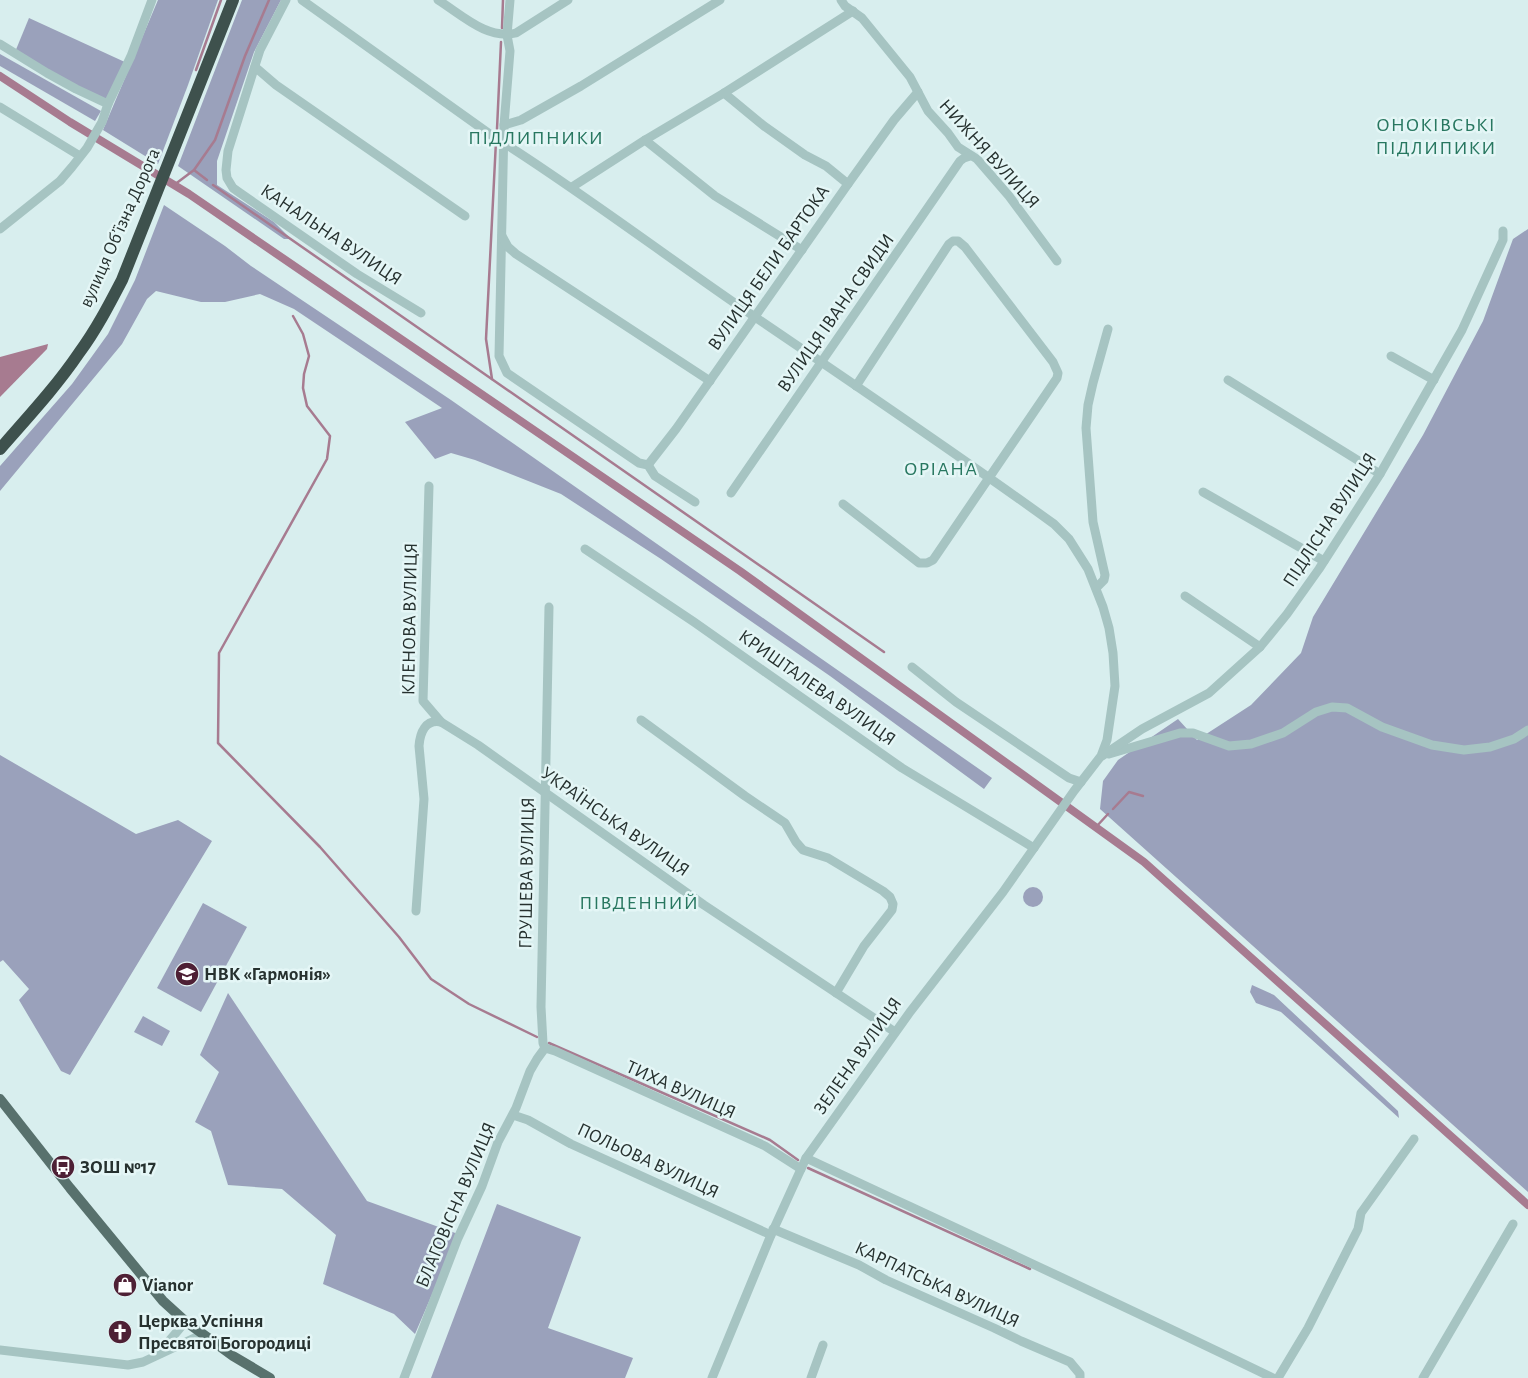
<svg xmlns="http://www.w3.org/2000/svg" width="1528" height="1378" font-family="'Alegreya Sans',sans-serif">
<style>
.green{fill:#9aa1bb}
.water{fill:#a77b90}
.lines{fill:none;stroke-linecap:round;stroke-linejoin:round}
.stream{stroke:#a77b90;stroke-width:2.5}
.canal{stroke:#a77b90;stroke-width:8}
.minor{stroke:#a6c4c2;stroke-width:9}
.major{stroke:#58716d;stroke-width:10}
.highway{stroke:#3e514d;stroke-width:12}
.labels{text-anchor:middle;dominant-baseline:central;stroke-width:5;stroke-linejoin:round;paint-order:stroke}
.street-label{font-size:19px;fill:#26312f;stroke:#e4f6f6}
.poi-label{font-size:19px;font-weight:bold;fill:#26312f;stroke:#e4f6f6;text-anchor:start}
.neighbourhood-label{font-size:20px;letter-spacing:1px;fill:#287760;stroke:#e4f6f6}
</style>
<rect width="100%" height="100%" fill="#d8eeee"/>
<g class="green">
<polygon points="158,0 218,0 188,85 158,164 103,130"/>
<polygon points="242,0 281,0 254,52 217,161 217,185 274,222 291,239 284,239 178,166"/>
<polygon points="29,18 127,63 108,104 15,52"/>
<polygon points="0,54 101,111 95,121 0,66"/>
<polygon points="164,205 225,246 251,266 451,400 992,778 984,789 830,676 661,559 561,494 475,460 451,453 435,459 405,422 442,408 294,309 260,294 225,302 201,302 156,291 147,299 122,344 0,491 0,466 72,384 108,334 135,280"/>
<polygon points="1528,229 1528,1192 1100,809 1103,781 1118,760 1178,719 1197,740 1251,705 1301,653 1313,617 1423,435 1483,321 1513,239"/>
<polygon points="0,755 136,834 178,820 212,841 70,1075 61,1071 19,1000 29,989 3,960 0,962"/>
<circle cx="1033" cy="897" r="10"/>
<polygon points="203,903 247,927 201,1012 157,988"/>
<polygon points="1252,985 1274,995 1398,1111 1399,1118 1281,1012 1256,1003 1250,992"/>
<polygon points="228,993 367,1201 458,1234 415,1334 394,1314 323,1284 336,1235 282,1189 228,1185 211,1131 195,1122 219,1072 200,1055"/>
<polygon points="143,1016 170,1031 162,1046 134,1032"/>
<polygon points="497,1204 581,1237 548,1328 633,1358 625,1378 431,1378"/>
</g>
<polygon class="water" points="48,344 47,349 0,397 0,357"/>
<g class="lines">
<g class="stream">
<polyline points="502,28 503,0"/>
<polyline points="196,70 221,0"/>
<polyline points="497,129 501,42"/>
<polyline points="194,170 207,180"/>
<polyline points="174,185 194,170 215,140 245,56 269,0"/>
<polyline points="213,185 884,652"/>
<polyline points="293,316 303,334 309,356 304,374 303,388 307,406 330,436 327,459 219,653 218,743 320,847 399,937 431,979 469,1004 537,1037"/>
<polyline points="492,379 486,339 496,141"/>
<polyline points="1113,809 1129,792 1143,796"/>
<polyline points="1096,827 1108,814"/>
<polyline points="549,1043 770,1140 798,1160"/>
<polyline points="808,1168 1030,1269"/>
</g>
<polyline class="canal" points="0,76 70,122 189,194 740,571 1144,862 1528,1205"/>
<g class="minor">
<polyline points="286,0 260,50 228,151 226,170 227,178 233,188 240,193 357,274 421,313"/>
<polyline points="302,0 491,135 504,136"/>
<path d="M438 0C462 15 487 40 516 33L568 0"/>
<polyline points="510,0 507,35 510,51 504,125 499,356 507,373 639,463 648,465 655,476 695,502"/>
<polyline points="841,0 845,6 862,18 910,77 928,111 948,133 958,147 977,159 1009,196 1057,261"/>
<polyline points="0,44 47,73 76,89 108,104"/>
<polyline points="255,67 276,85 465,216"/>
<polyline points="724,93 764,126 805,155 826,166 848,184"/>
<polyline points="0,107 80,156"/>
<polyline points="504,125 521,120 581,86 720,0"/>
<polyline points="645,140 715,196 802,250"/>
<path d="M504 143C590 198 671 260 755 317 855 385 956 453 1054 524L1069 539 1088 569 1103 607 1109 628 1113 653 1115 686 1107 740 1101 756 1074 791 1003 892 910 1012 806 1158 771 1235 712 1378"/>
<polyline points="572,187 645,140 724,93 853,11"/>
<polyline points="0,229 60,181 72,167 87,148 102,122 108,104 131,56 152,0"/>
<polyline points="502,236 508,247 516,254 710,381"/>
<polyline points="1391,356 1434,380"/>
<polyline points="1228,380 1380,474"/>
<polyline points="648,465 676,429 848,184 894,120 918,92"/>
<polyline points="1203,492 1324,561"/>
<polyline points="731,493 960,161 964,158 970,156"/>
<polyline points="843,504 919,563 927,563 933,560 1057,378 1058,373 1053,362 965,247 958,241 953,241 949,244 856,386"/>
<polyline points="585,549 694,622 902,768 1034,848"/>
<polyline points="1096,588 1104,580 1105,575 1093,522 1086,428 1088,405 1093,383 1108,329"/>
<polyline points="1185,596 1260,647"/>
<polyline points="912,667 956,702 1069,778 1081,782"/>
<polyline points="641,720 745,796 785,823 796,842 803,850 828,858 883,891 890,897 893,904 892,910 864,946 836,993"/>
<polyline points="441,722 478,745 704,905 895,1032"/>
<polyline points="1109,754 1180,733 1193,733 1229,746 1251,744 1283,733 1316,712 1332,707 1347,708 1382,727 1432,745 1464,750 1490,747 1514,739 1528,730"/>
<polyline points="1102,756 1142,729 1209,693 1260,647 1287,614 1319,569 1380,474 1462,330 1503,240 1503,231"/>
<path d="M416 911 424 799 419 746C420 733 425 719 441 722L423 701 429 486"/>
<polyline points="545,1048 543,1043 541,1007 549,607"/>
<polyline points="545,1048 555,1051 765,1146 801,1169"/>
<polyline points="513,1115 528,1120 571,1144 771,1235"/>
<path d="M806 1158C962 1231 1118 1303 1273 1378"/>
<polyline points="773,1229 859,1265 886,1280 994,1328 1021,1341 1070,1362 1080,1374 1080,1378"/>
<polyline points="0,1350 128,1365 143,1362 203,1334"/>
<path d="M161 1353C167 1340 178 1333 185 1321"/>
<polyline points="404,1378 458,1238 482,1186 498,1142 516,1108 530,1071 537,1059 545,1048"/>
<polyline points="811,1378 823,1345"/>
<polyline points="1278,1378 1308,1328 1358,1229 1361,1213 1414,1139"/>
<polyline points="1423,1378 1513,1224"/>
</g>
<polyline class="major" points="0,1099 70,1188 163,1301 185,1321 233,1356 270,1378"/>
<path class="highway" d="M0 449C27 418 56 387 79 353 96 330 109 305 122 280L233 0"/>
</g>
<defs>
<g id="school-disc" transform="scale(1.25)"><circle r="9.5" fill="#4e2035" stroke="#e4f6f6"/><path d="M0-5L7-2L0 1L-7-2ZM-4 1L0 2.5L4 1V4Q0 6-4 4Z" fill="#fff"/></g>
<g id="bus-disc" transform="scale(1.25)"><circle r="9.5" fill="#4e2035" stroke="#e4f6f6"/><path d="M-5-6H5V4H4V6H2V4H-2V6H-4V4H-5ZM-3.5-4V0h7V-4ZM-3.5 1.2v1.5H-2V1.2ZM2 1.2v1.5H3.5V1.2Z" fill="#fff"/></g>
<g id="shop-disc" transform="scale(1.25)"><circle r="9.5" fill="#4e2035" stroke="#e4f6f6"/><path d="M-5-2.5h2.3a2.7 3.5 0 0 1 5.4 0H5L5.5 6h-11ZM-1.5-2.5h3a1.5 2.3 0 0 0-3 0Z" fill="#fff"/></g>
<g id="church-disc" transform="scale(1.25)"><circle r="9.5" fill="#4e2035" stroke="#e4f6f6"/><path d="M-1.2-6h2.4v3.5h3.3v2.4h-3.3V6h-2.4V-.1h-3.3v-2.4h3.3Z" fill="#fff"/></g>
</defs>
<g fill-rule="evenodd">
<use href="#school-disc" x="187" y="974"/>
<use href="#bus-disc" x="63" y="1167"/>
<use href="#shop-disc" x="125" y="1285"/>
<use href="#church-disc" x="120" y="1332"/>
</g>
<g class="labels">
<g class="street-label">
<text transform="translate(989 154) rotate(48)">НИЖНЯ ВУЛИЦЯ</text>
<text transform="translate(120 228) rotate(-66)">вулиця Обʼїзна Дорога</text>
<text transform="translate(331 235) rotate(34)">КАНАЛЬНА ВУЛИЦЯ</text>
<text transform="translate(769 268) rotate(-55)">ВУЛИЦЯ БЕЛИ БАРТОКА</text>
<text transform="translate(836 313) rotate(-55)">ВУЛИЦЯ ІВАНА СВИДИ</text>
<text transform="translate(1330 520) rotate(-57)">ПІДЛІСНА ВУЛИЦЯ</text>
<text transform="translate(410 619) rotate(-89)">КЛЕНОВА ВУЛИЦЯ</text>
<text transform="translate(817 688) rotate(35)">КРИШТАЛЕВА ВУЛИЦЯ</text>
<text transform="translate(615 822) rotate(35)">УКРАЇНСЬКА ВУЛИЦЯ</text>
<text transform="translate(527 873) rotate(-89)">ГРУШЕВА ВУЛИЦЯ</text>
<text transform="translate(858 1056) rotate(-55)">ЗЕЛЕНА ВУЛИЦЯ</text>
<text transform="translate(681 1090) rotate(24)">ТИХА ВУЛИЦЯ</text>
<text transform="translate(648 1161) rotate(25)">ПОЛЬОВА ВУЛИЦЯ</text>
<text transform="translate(456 1205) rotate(-67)">БЛАГОВІСНА ВУЛИЦЯ</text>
<text transform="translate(937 1285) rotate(25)">КАРПАТСЬКА ВУЛИЦЯ</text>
</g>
<g class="poi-label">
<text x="204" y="974">НВК «Гармонія»</text>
<text x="80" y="1167">ЗОШ №17</text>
<text x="142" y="1285">Vianor</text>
<text x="138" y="1321">Церква Успіння<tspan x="138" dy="22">Пресвятої Богородиці</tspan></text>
</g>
<g class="neighbourhood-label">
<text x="1436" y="125">ОНОКІВСЬКІ<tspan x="1436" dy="23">ПІДЛИПИКИ</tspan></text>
<text x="536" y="138">ПІДЛИПНИКИ</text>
<text x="941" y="469">ОРІАНА</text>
<text x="639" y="903">ПІВДЕННИЙ</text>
</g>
</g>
</svg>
